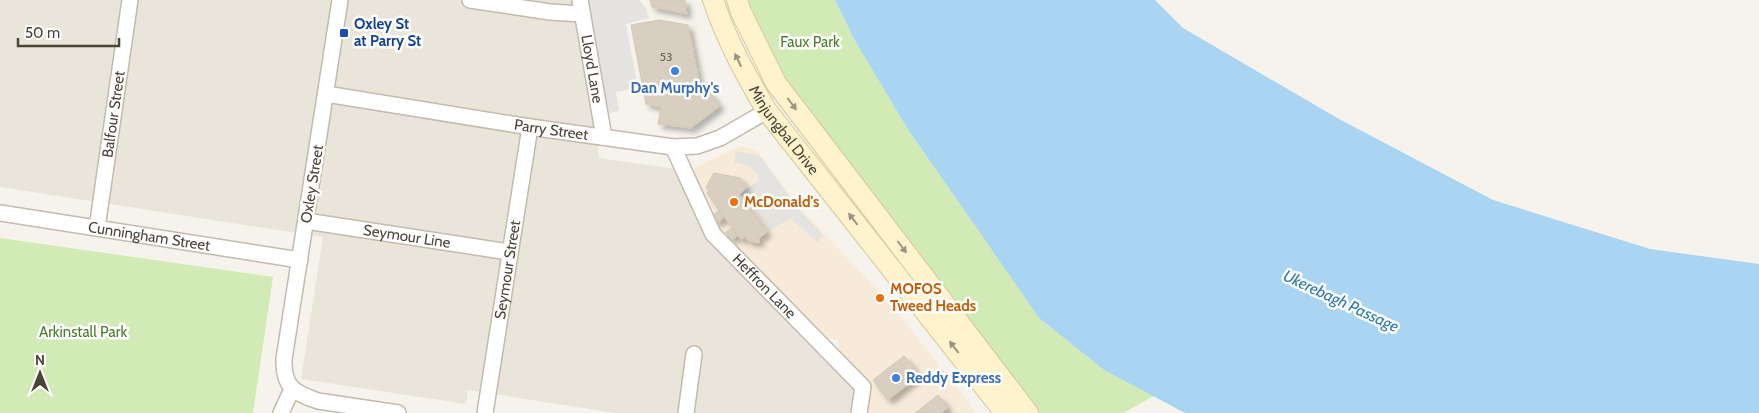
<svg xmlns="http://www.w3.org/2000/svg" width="1759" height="413" font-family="Cabin,sans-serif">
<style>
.residential{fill:#eae5da}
.commercial{fill:#f7ead8}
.green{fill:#d2eab5}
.parking{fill:#e5e3e0}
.water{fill:#a9d4f2}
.building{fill:#d8cfc1;stroke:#d3c7b4;filter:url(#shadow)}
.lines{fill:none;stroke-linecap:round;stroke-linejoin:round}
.street-casing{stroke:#c2bbae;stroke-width:18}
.secondary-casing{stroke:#d6c79b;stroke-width:22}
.street{stroke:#fff;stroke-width:15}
.secondary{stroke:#fff3cd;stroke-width:20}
.oneway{fill:#9c937c}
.transit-dot{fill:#1a4fb4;stroke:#fff;stroke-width:2}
.shop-dot{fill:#3f7fe0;stroke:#fff;stroke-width:2}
.food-dot{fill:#e8710a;stroke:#fff;stroke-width:2}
.labels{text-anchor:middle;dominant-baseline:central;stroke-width:5;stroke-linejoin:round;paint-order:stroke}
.number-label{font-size:12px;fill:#6e675b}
.transit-label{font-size:15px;font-weight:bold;fill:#164399;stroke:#fff;text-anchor:start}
.park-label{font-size:15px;fill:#4a7f2a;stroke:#fff}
.street-label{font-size:15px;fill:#4b4439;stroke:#fff}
.shop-label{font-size:15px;font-weight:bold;fill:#366cbe;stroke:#fff}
.food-label{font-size:15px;font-weight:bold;fill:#c56008;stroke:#fff;text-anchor:start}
.water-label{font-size:16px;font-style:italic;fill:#2e7ab2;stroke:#fff}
</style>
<defs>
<filter id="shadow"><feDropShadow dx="4.5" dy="4.5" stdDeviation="2.5" flood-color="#0004"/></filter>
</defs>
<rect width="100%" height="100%" fill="#f6f3ec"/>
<polygon class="residential" points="0,0 573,0 593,107 599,158 676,169 710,239 856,387 852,413 615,413 468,390 466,404 301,379 323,237 0,187"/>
<polygon class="commercial" points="740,146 756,150 802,210 893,307 977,413 863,413 867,381 838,349 839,340 828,338 715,227 689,171"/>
<g class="green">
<polygon points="744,0 835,0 854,39 907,128 1039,318 1104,370 1154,396 1123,413 1040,413 786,82"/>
<polygon points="0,238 273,277 253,413 0,413"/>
</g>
<g class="parking">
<polygon points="588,0 639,0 646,8 649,18 626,24 638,88 616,92 619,111 609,113"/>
<polygon points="736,151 760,156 800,211 823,235 817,242 791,219 778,225 770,231 742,193 760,179 750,166 734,162"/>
</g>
<polygon class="water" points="835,0 1155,0 1183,28 1339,119 1493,200 1650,249 1759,264 1759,413 1185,413 1104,370 1039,318 907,128 854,39"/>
<g class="building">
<polygon points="650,0 685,0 687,14 652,7"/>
<polygon points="659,20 688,25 701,91 707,88 720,106 691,128 658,124 661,107 646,104 631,25"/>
<polygon points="714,173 740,178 747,187 739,194 767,232 759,238 759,243 748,241 745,237 741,240 707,193 709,191 706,187"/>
<polygon points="719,210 724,217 717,223 712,216"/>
<polygon points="732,228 737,236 731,240 726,232"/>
<polygon points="904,356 920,375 888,400 873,380"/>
<polygon points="938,395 948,408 941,413 915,413"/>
</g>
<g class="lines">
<g class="street-casing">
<g id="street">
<path d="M340 0 284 359C283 387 294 393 318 401L398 413"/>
<polyline points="470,0 550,12 582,14"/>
<path id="s1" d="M580 0 604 137"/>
<path id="s2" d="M326 94 530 127 673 147 697 146 720 138 767 111"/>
<path id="s3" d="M673 147 713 234 863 387 859 413"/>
<path id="s4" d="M0 213 300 260"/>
<path id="s5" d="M306 221 509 252"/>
<path id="s6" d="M97 228 130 0"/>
<polyline points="281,413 292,389"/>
<path id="s7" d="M485 413 530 127"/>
<polyline points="686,413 694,354"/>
</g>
</g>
<g class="secondary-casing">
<g id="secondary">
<path id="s8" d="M713 0C727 41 745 74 767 111L1005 413"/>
<polyline points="737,0 741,12 776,83 1028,413"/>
</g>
</g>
<use href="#street" class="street"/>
<use href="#secondary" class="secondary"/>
</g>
<defs><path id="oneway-solid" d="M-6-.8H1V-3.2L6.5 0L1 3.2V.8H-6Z" transform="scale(1.25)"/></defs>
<g class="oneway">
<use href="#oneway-solid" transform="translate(738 60) rotate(-115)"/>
<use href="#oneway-solid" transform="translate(792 104) rotate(53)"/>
<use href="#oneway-solid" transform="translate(853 219) rotate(-128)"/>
<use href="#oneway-solid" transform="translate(902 247) rotate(53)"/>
<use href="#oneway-solid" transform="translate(954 347) rotate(-128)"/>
</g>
<rect class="transit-dot" x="339" y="28" width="10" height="10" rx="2.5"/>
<g class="shop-dot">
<circle cx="675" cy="71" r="5"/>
<circle cx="896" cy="378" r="5"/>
</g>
<g class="food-dot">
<circle cx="734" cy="202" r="5"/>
<circle cx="880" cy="298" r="5"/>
</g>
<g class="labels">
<g class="number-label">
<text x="666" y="56">53</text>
</g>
<g class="transit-label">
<text x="354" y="24">Oxley St<tspan x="354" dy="17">at Parry St</tspan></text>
</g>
<g class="park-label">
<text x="810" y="42">Faux Park</text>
<text x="83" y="332">Arkinstall Park</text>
</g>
<g class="street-label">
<text stroke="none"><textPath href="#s1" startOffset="70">Lloyd Lane</textPath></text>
<text stroke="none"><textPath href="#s6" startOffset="115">Balfour Street</textPath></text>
<text stroke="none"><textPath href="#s2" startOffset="228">Parry Street</textPath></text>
<text stroke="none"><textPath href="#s8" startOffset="149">Minjungbal Drive</textPath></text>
<text transform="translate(312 184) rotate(-81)">Oxley Street</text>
<text stroke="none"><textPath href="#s4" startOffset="151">Cunningham Street</textPath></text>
<text stroke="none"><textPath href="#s5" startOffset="102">Seymour Line</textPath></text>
<text stroke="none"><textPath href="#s7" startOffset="145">Seymour Street</textPath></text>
<text stroke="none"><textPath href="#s3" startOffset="169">Heffron Lane</textPath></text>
</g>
<g class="shop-label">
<text x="675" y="88">Dan Murphy's</text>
<text x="906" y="378" text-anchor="start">Reddy Express</text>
</g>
<g class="food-label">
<text x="744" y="202">McDonald's</text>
<text x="890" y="289">MOFOS<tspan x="890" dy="17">Tweed Heads</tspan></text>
</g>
<g class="water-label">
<text transform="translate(1341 301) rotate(25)">Ukerebagh Passage</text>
</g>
</g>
<g transform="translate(40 373)" stroke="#ffffff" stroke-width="4" paint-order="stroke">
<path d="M0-4L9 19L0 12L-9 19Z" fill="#4b4439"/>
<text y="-8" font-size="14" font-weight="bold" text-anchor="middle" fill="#4b4439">N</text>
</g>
<path d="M18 38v8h101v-8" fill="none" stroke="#4b4439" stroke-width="2.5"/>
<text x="25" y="38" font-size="15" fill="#4b4439" stroke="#ffffff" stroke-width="4" paint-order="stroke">50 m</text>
</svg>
